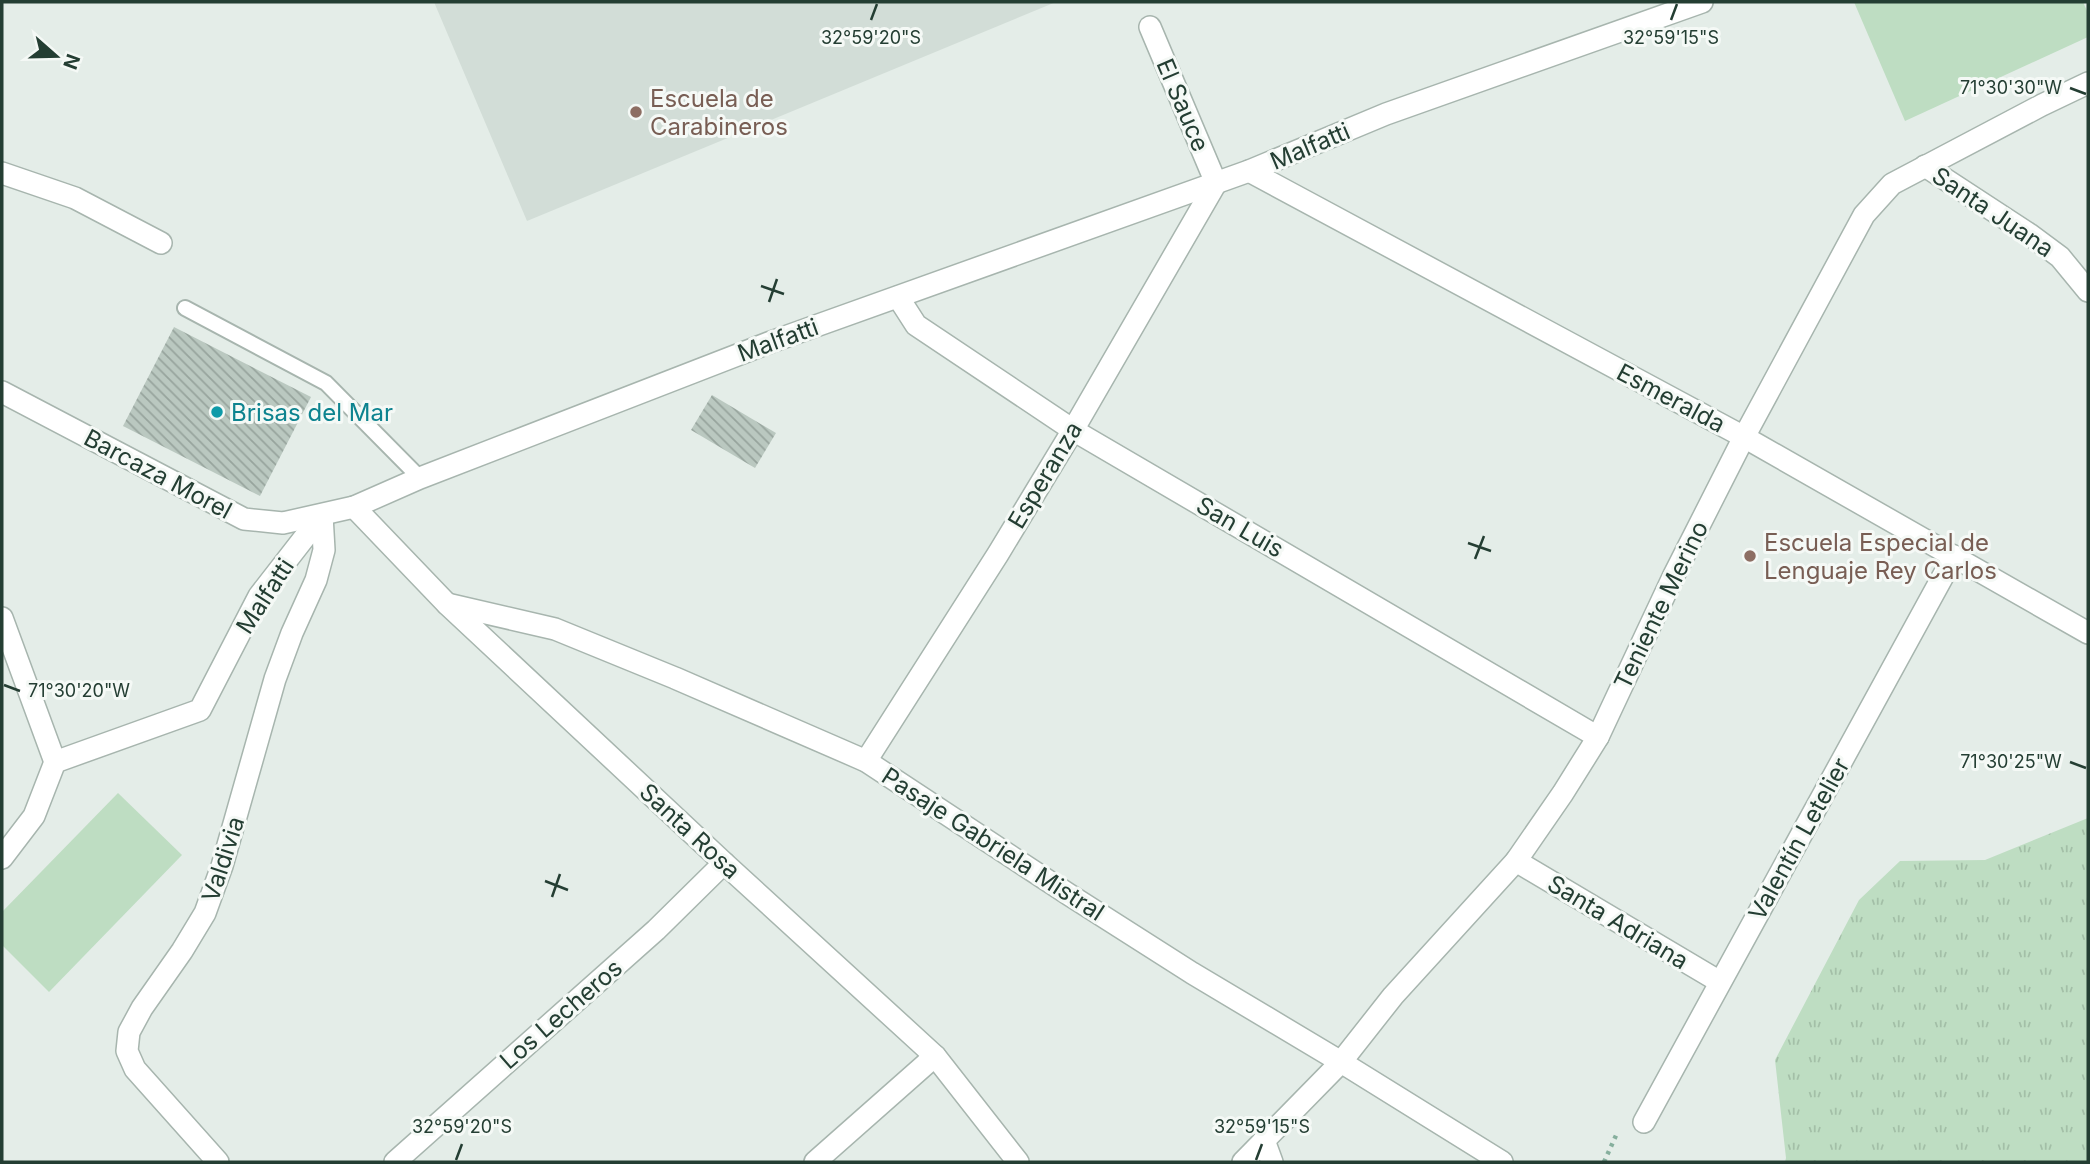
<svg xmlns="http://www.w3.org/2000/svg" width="2090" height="1164" font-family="Inter,sans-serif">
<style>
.built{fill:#d2ddd7}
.grass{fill:url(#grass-tufts)}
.pitch{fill:#beddc2}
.building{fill:url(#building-back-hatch)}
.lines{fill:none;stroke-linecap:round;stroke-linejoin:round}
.lane-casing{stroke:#a7b5ae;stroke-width:18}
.street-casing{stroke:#a7b5ae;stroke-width:24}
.path{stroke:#86af9d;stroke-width:4.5;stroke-dasharray:3.5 5;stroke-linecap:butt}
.lane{stroke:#fff;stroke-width:14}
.street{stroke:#fff;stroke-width:21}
.ticks{fill:none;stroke:#243e33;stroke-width:2.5}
.education-dot{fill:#8d6e63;stroke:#f5f9f6;stroke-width:2.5}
.culture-dot{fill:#0f9aa8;stroke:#f5f9f6;stroke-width:2.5}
.labels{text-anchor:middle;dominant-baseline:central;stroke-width:6;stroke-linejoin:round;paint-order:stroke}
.education-label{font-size:24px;fill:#785e54;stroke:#f5f9f6;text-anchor:start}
.street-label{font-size:24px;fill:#243e33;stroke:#f5f9f6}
.culture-label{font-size:24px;fill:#0d838f;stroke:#f5f9f6;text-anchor:start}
.ticks-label{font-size:18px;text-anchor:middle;fill:#243e33;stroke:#f5f9f6;stroke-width:6;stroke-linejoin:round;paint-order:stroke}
</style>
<defs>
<pattern id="grass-tufts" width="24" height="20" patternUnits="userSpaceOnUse" patternTransform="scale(1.75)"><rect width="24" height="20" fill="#beddc2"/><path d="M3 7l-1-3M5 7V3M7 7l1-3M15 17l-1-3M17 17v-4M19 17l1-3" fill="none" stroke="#a3bfa7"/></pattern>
<pattern id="building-back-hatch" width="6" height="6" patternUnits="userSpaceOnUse" patternTransform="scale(1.75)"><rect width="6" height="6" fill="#bac8c0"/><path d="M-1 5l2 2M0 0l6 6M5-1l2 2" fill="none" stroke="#97a49d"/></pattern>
</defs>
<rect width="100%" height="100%" fill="#e4ede8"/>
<polygon class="built" points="434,2 1056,2 527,221"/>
<polygon class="grass" points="2088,818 2088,1162 1785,1162 1786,1158 1775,1060 1859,900 1900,861 1985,860"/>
<g class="pitch">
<polygon points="1854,2 2083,2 2088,13 2088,37 1905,121"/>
<polygon points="118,793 182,855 49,992 2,945 2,912"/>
</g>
<g class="building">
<polygon points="174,327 311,397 260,496 123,426"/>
<polygon points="712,395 776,433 755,468 691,430"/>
</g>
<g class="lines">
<g class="lane-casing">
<polyline id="lane" points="185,308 326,383 420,478"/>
</g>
<g class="street-casing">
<g id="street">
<polyline points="1925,166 2029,234 2060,257 2088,291"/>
<polyline points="1249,171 1744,437 2088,633"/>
<polyline points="2,173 75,198 161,243"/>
<polyline points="898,297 916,325 1073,430 1598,737"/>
<polyline points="2,392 244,519 283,523 354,507 420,478 771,342 1249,171 1386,114 1702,2"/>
<polyline points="354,507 447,604 724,863 935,1056 1018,1162"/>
<polyline points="447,604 555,629 675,678 866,761 1068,894 1192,973 1341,1062 1502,1162"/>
<polyline points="2,618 55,762"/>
<polyline points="866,761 998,554 1073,430 1216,183 1150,27"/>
<polyline points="2,858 34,816 55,762 200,710 259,596 322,515"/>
<polyline points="1516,861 1720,982"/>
<polyline points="1644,1122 1954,556"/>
<polyline points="1264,1140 1272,1162"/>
<polyline points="218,1162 135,1069 127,1051 129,1032 142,1008 182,951 205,913 222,866 275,679 292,633 316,580 324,550 322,515"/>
<polyline points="395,1162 656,930 724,863"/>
<polyline points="815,1162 935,1056"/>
<polyline points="1243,1162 1341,1062 1393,996 1516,861 1563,793 1598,737 1673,577 1744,437 1864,215 1892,184 2042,105 2088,83"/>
</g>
</g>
<polyline class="path" points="1604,1162 1618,1131"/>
<use href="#lane" class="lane"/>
<use href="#street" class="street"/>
</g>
<path class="ticks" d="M871 20 877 4M1671 20 1677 4M2070 88 2086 94M761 286 784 294M769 302 777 279M1468 543 1491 551M1475 559 1484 536M4 685 20 691M2070 762 2086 768M545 881 568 890M552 897 560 874M456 1160 462 1144M1256 1160 1262 1144"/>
<g class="education-dot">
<circle cx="636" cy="112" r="7"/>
<circle cx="1750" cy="556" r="7"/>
</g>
<circle class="culture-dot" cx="217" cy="412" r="7"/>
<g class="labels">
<g class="education-label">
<text x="650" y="98">Escuela de<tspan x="650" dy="28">Carabineros</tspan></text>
<text x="1764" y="542">Escuela Especial de<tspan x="1764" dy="28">Lenguaje Rey Carlos</tspan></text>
</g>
<g class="street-label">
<text transform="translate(1183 105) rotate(67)">El Sauce</text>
<text transform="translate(1310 146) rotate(-23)">Malfatti</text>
<text transform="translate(1993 212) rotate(34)">Santa Juana</text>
<text transform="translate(778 340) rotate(-20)">Malfatti</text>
<text transform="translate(1671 398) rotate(28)">Esmeralda</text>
<text transform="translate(158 474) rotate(28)">Barcaza Morel</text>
<text transform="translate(1045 475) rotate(-59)">Esperanza</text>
<text transform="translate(1240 527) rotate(30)">San Luis</text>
<text transform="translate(265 596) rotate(-57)">Malfatti</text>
<text transform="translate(1661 605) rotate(-64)">Teniente Merino</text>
<text transform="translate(690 831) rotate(43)">Santa Rosa</text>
<text transform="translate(1799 839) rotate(-61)">Valentín Letelier</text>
<text transform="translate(993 844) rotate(33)">Pasaje Gabriela Mistral</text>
<text transform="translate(223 859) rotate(-72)">Valdivia</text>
<text transform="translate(1618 922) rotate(31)">Santa Adriana</text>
<text transform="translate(561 1014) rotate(-41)">Los Lecheros</text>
</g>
<g class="culture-label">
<text x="231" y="412">Brisas del Mar</text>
</g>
</g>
<g class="ticks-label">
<text x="871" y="44">32°59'20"S</text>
<text x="1671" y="44">32°59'15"S</text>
<text x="2011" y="94">71°30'30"W</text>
<text x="79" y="697">71°30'20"W</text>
<text x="2011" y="768">71°30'25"W</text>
<text x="462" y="1133">32°59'20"S</text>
<text x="1262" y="1133">32°59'15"S</text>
</g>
<rect width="2090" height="1164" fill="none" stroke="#243e33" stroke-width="7"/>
<g transform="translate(56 56) rotate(110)" stroke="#f5f9f6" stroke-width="5" paint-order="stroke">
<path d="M0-5L12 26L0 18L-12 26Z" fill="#243e33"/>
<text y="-10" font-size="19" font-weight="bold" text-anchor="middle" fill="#243e33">N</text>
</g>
</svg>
